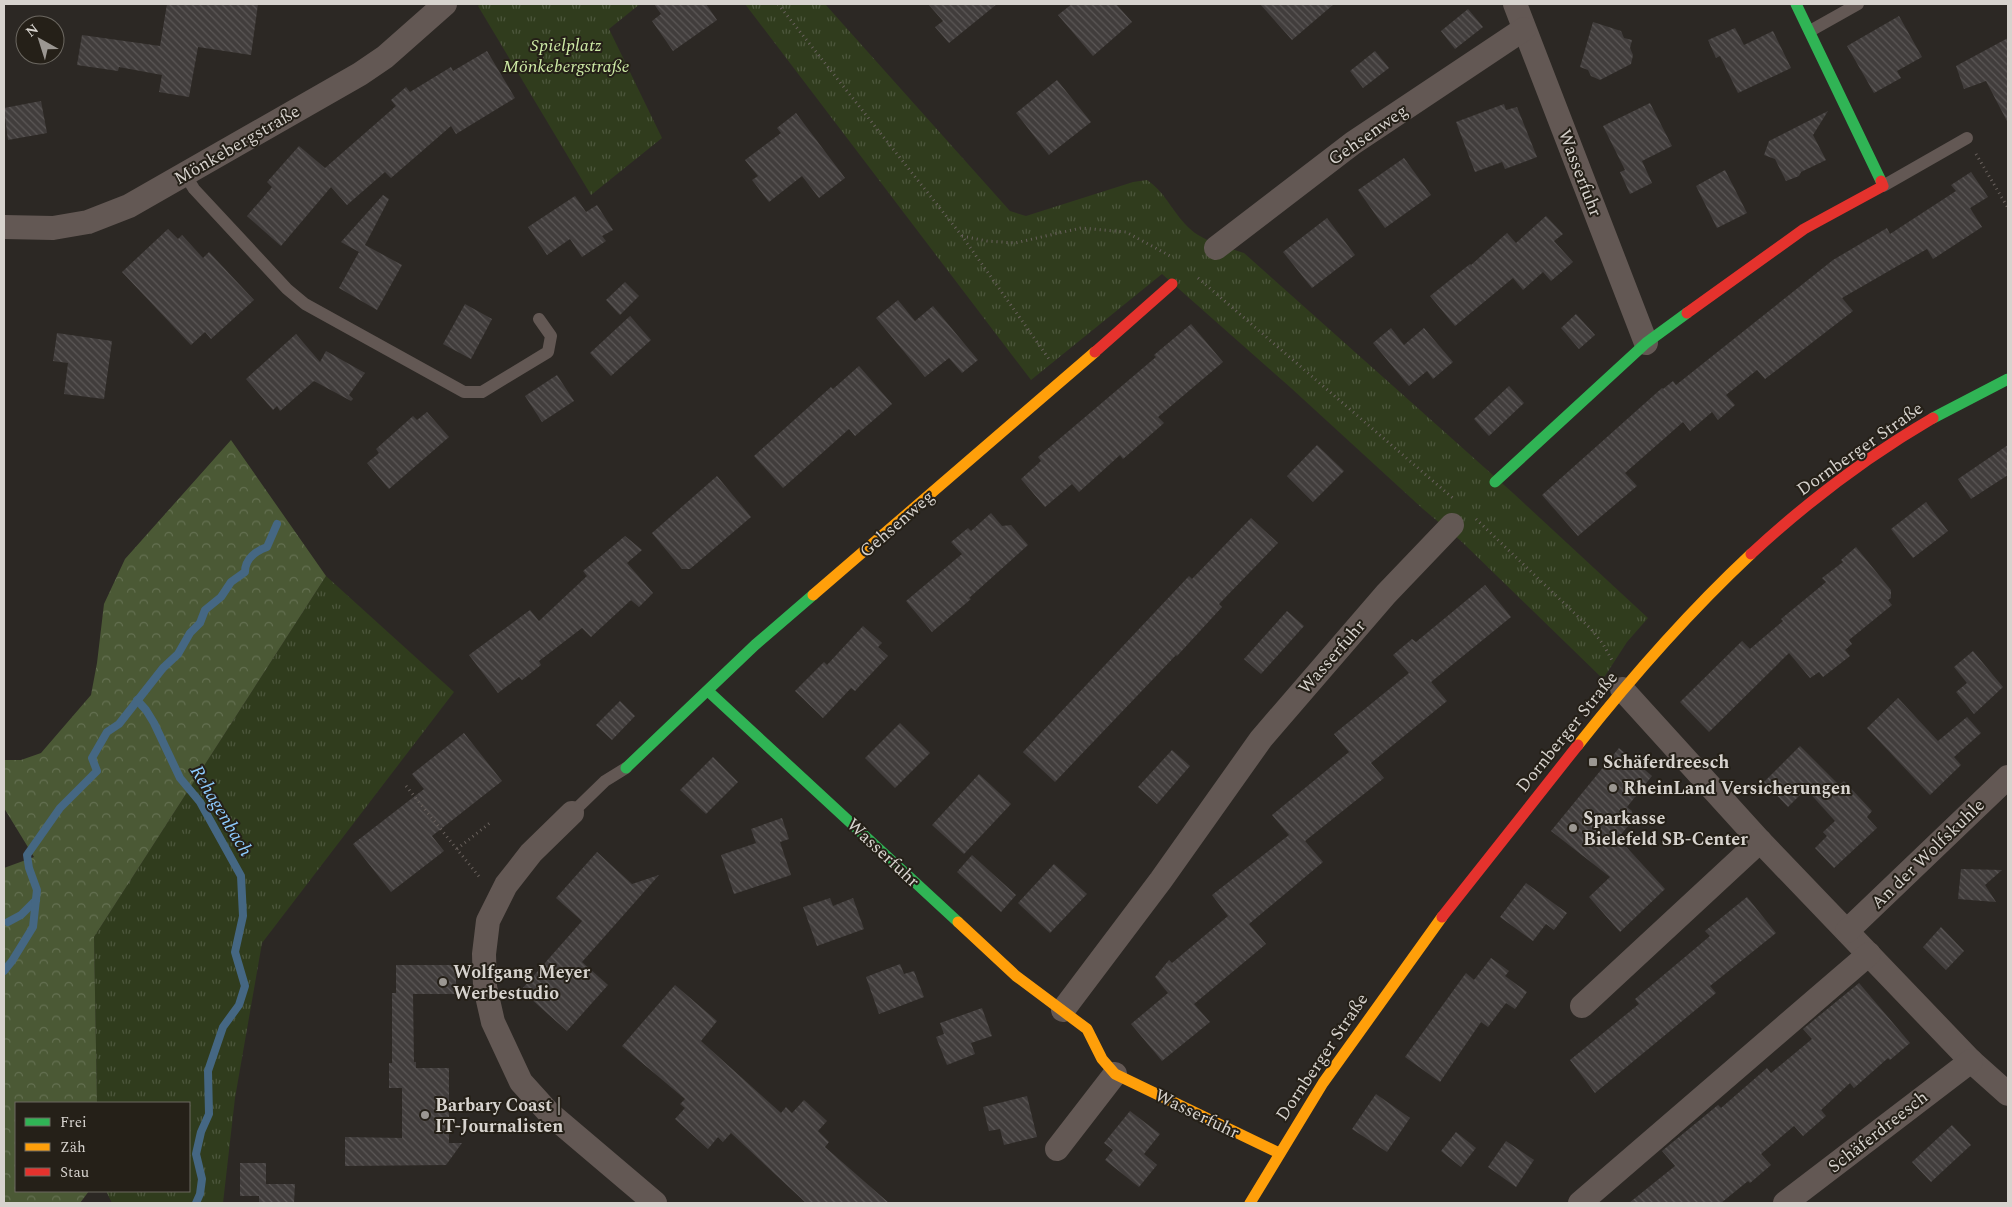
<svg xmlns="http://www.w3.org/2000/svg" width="2012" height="1207" font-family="Spectral,serif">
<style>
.grass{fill:url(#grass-tufts)}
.forest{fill:url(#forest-crowns)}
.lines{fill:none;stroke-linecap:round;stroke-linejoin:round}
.stream{stroke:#456783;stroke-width:8}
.building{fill:url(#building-back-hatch)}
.path{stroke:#68605c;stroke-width:3;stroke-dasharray:1 4;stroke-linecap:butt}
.lane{stroke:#635854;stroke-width:12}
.street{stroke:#635854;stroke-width:24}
.fast{stroke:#30b455;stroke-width:11}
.slow{stroke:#ff9f0a;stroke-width:11}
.jam{stroke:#e5322d;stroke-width:11}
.poi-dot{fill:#9b9792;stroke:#252018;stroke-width:2}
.labels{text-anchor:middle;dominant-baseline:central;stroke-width:4;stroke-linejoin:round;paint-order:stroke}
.park-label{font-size:18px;font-style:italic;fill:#ceeba6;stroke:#252018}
.street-label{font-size:18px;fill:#d7d3ce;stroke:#252018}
.poi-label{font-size:18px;font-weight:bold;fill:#d7d3ce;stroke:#252018;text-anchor:start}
.water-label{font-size:19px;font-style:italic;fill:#8ecbfe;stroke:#252018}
</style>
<defs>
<pattern id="grass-tufts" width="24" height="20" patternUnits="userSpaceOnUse" patternTransform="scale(1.25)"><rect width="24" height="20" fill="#303c1d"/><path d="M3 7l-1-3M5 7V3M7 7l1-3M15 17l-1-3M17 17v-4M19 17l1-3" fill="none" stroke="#4d573d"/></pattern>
<pattern id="forest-crowns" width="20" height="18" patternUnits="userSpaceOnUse" patternTransform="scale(1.25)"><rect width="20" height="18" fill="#4b5935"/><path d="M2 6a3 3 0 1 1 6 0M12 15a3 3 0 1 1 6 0" fill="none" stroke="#647051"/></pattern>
<pattern id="building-back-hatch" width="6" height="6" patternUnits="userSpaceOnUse" patternTransform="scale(1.25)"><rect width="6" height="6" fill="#413d3c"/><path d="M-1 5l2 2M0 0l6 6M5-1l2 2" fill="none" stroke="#5c5857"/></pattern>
</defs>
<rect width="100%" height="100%" fill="#2c2824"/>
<g class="grass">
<polygon points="480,4 640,4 609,29 662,138 591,195 478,6"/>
<path d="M745 4H825L1010 211 1026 216 1133 182 1147 180C1164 191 1171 209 1185 224 1200 241 1224 246 1244 253L1513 493 1648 618 1627 642 1603 679 1461 541 1423 509 1291 388 1162 274 1031 380Z"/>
<polygon points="326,576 454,692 262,943 235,1098 223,1203 112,1203 106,1191 189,1191 189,1103 97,1103 94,937"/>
</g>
<polygon class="forest" points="231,440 326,576 94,937 97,1103 16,1103 16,1191 89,1191 80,1203 4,1203 4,868 34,857 4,808 4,760 21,760 41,753 91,695 97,663 104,604 125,559"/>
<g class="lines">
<g class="stream">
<polyline points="137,700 146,710 154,723 180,778 200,802 241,876 243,916 235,952 245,986 239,1005 223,1027 208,1071 209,1114 201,1132 196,1154 202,1179 200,1194 196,1203"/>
<polyline points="8,922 21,915 36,900"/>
<path d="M4 971 12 961 33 927 37 890 29 868 27 855 60 808 97 771 92 758 107 732 119 724 163 668 178 654 190 633 200 623 205 610 221 597 231 582 245 572C245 559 256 551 267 547L277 524"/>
</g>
</g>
<g class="building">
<polygon points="167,4 258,4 251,55 198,47 189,97 159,92 162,75 119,67 118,71 77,65 82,35 160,46"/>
<polygon points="654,4 706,4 717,20 673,51 652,21 661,14"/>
<polygon points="928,4 997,4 949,43 935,27 943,21"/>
<polygon points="1072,4 1116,4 1132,22 1093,56 1058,15"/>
<polygon points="1260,4 1334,4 1292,40"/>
<polygon points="1468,9 1483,27 1455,49 1441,31"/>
<polygon points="1899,16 1922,57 1897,71 1901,78 1874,93 1847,46"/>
<polygon points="1593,22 1621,31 1624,38 1632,40 1630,48 1633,55 1631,64 1600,80 1591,76 1588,70 1580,67"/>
<polygon points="1735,28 1744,45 1773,31 1791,68 1738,93 1720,56 1716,58 1708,40"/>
<polygon points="2008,38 2008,123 1986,81 1964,89 1956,66"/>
<polygon points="487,51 515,98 456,134 451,126 391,178 385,172 347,205 331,187 281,246 247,216 272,187 267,182 299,146 325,168 396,106 391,100 406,87 410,92 451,67 453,71"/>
<polygon points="1375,51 1389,68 1363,88 1350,71"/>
<polygon points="1057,80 1091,122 1049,155 1016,113"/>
<polygon points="41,101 47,133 8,140 4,108"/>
<polygon points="1650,103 1672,146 1642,161 1652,183 1630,194 1620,172 1625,170 1603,126"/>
<polygon points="1504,104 1506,110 1517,107 1537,157 1505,169 1502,162 1475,172 1456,122"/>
<polygon points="1828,111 1813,135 1826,160 1801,172 1799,176 1786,181 1775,159 1764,155 1769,141"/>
<polygon points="796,113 845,178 819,198 802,176 769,202 752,180 758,176 745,160 781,133 777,128"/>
<polygon points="1404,158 1431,195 1385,228 1358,190"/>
<polygon points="1725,170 1747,213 1717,228 1696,186"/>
<polygon points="1971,172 1988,197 1970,208 1982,227 1933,259 1927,249 1842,298 1853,311 1765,379 1757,370 1726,395 1735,405 1718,420 1712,412 1690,431 1683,422 1625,473 1637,486 1578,536 1542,495 1662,388 1663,389 1673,381 1676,385 1833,260 1887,228 1890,234 1956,191 1951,185"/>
<polygon points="383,195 389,199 365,245 402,265 377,310 339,288 359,252 341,242"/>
<polygon points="575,196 586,212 597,205 613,230 602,236 606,241 582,257 570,239 547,255 528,227"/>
<polygon points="1546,216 1563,234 1554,241 1573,262 1551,281 1543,272 1523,290 1513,278 1455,326 1430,296 1470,264 1471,265 1507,233 1516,243"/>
<polygon points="1327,218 1355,255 1312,288 1283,252"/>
<polygon points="168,229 178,239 182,235 203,258 209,252 254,300 211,339 205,332 191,345 122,272"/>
<polygon points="625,282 639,296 620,315 606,300"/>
<polygon points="898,300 915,321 933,306 978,360 962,373 949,358 925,377 876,318"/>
<polygon points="465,304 492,319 471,359 443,344"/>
<polygon points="1576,314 1595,335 1579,349 1561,328"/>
<polygon points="630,316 651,340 611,376 590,353"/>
<polygon points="1191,324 1223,362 1158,417 1164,423 1123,459 1120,455 1079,492 1072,484 1045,507 1021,479 1041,461 1038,457 1156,357 1154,355"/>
<polygon points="1391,328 1404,345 1424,328 1453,362 1433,379 1427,371 1409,386 1373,343"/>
<polygon points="57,333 112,341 104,399 64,394 68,363 53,361"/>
<polygon points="296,334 320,362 326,351 365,373 349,395 353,399 351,401 314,381 280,411 277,406 273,410 246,379"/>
<polygon points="859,366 892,404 855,436 849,429 783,488 754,456 831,387 833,389"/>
<polygon points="557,375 574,401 542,422 525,396"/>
<polygon points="1509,386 1524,403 1489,436 1474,419"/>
<polygon points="427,412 449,437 389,489 367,463 379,453 376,449 394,433 413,416 417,420"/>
<polygon points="1317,445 1344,471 1313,502 1287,476"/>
<polygon points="2008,445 2008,475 1971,499 1958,479"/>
<polygon points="717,476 751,517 690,569 682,569 652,533"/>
<polygon points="1926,502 1948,531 1913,558 1891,529"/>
<polygon points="991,513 1002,526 1011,525 1028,545 969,598 971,599 932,632 906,601 962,554 951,542 968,528 971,531"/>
<polygon points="1251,518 1278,543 1219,604 1222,607 1177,656 1176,655 1055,782 1023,752 1189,576 1192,579"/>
<polygon points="625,536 642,550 627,563 653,593 639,607 631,600 591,637 582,628 539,661 541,665 522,680 519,677 498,693 469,655 530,610 539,621 587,576 583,571"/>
<polygon points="1856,547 1891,590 1891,598 1888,600 1892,605 1849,640 1852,644 1845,650 1850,656 1823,677 1819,672 1810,678 1789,653 1709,732 1680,702 1742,641 1750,649 1783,621 1781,619 1826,582 1822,578 1843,562 1841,560"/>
<polygon points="1485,585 1511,617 1431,682 1447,701 1371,763 1384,778 1305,841 1323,862 1249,924 1266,944 1194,1004 1210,1022 1162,1061 1131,1024 1168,993 1155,977 1169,960 1172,963 1228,916 1212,895 1289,835 1272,815 1349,752 1334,734 1409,673 1393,655 1412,639 1416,642"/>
<polygon points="1287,611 1304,626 1261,674 1244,659"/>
<polygon points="863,626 882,643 878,647 888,656 855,691 851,688 823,718 795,691 824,662 827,665"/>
<polygon points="1973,651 2003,687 1974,714 1956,692 1967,683 1954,667"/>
<polygon points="1898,698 1938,741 1967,717 1981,733 1954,757 1961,765 1930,795 1867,728"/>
<polygon points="620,701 635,716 612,740 596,725"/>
<polygon points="900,723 930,753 895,788 865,758"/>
<polygon points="464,733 502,781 432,836 444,851 391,892 353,844 424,789 412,774"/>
<polygon points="1800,746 1839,785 1844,781 1872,811 1867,817 1877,828 1834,868 1815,848 1827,836 1823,832 1835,821 1806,789 1788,807 1764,782"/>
<polygon points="1619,748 1652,776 1627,807 1632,811 1633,820 1618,838 1665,889 1620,932 1589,897 1610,877 1551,831"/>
<polygon points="1172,750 1190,766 1157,804 1138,787"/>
<polygon points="713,757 738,782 706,814 680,790"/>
<polygon points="979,774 1011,804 964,854 932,825"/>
<polygon points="782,818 789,839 780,842 791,875 734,894 721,855 756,843 751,829"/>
<polygon points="597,852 632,884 659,875 582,962 608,985 567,1031 521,990 582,921 556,898"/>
<polygon points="972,855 1016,895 1001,912 957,872"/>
<polygon points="1054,864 1087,894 1050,933 1018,903"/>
<polygon points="1961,869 2002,870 1985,885 1996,902 1958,899"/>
<polygon points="1526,883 1567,913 1554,930 1546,924 1533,941 1500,917"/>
<polygon points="1747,897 1776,933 1710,986 1716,993 1595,1093 1570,1060 1639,1004 1635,999 1710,936 1705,931"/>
<polygon points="830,898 833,906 853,898 864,929 817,946 803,907"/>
<polygon points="1941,927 1964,951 1946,970 1923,947"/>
<polygon points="1491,958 1509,971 1505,976 1527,992 1515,1009 1506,1003 1488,1027 1481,1022 1440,1082 1405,1057 1466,973 1474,980"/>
<polygon points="900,964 904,974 914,971 924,997 879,1014 866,977"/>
<polygon points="396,965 456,965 456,994 413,994 414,1062 416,1062 416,1068 449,1068 449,1143 462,1143 446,1165 345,1166 345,1137 402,1138 402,1088 389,1088 389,1063 392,1063 392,993 396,993"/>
<polygon points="1859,983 1910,1043 1890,1060 1888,1058 1854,1088 1850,1083 1821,1110 1826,1116 1803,1136 1794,1126 1761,1154 1771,1165 1750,1183 1748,1181 1721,1203 1629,1203 1675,1166 1662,1151 1718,1105 1721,1108 1767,1068 1771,1073 1812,1039 1803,1029"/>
<polygon points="675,985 717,1021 701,1041 781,1113 786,1107 792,1113 804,1100 827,1121 818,1131 829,1142 825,1147 889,1203 806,1203 731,1133 723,1142 718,1137 708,1149 675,1119 685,1108 680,1104 685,1099 622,1046"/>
<polygon points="982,1008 992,1036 971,1043 975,1054 947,1065 936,1037 944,1034 940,1023"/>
<polygon points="1376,1094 1410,1118 1387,1152 1352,1129"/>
<polygon points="1027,1096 1037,1137 1004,1145 1000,1129 989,1131 983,1107"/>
<polygon points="1130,1111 1160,1134 1144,1154 1157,1165 1139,1187 1105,1160 1113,1150 1104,1143"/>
<polygon points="1952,1125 1971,1145 1931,1182 1912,1162"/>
<polygon points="1456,1132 1476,1148 1461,1167 1441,1151"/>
<polygon points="1506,1141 1534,1160 1516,1187 1488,1167"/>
<polygon points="240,1163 266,1163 266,1184 295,1184 294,1203 259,1203 259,1196 240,1196"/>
</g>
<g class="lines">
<g class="path">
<polyline points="778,4 962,236 1049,359"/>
<polyline points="1976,154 2008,208"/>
<polyline points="962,236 987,241 1015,243 1081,228 1126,232 1172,257"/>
<polyline points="1198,278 1455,500"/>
<polyline points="1476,519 1591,629 1603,644 1613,662"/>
<polyline points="406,786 481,879"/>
<polyline points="457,849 491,822"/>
</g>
<g class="lane">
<polyline points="1810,31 1858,4"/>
<polyline points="186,176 194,189 287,289 305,304 464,392 482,392 548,352 551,336 539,319"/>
<polyline points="1883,186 1967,138"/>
<polyline points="572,813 605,781 626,768"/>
</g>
<g class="street">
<polyline points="1515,4 1646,343"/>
<polyline points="4,227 53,228 88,222 129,206 360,74 385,57 445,4"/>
<polyline points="1216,248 1353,143 1524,29"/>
<polyline points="1622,689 1760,841 1971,1061 2008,1094"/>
<polyline points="572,813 531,853 506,885 488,921 484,954 485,987 493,1022 521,1082 549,1113 655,1203"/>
<polyline points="1847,931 2008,777"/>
<polyline points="1582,1006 1760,841"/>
<polyline points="1063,1010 1161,880 1261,739 1386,594 1452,525"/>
<polyline points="1057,1149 1115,1074"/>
<polyline points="1580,1203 1869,954"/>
<polyline points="1785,1203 1971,1061"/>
</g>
<g class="fast">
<polyline points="1796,4 1881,181"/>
<polyline points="1933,418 2008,379"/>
<polyline points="1495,482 1646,343 1687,313"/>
<polyline points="708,691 958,922"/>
<polyline points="626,768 755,645 813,595"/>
</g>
<g class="slow">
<polyline points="813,595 1095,352"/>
<path d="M1578 745C1631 678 1688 613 1751 554"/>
<polyline points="958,922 1016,976 1087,1029 1102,1059 1115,1074 1279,1153"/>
<polyline points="1250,1203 1323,1083 1442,917"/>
</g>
<g class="jam">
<polyline points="1687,313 1804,229 1883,186 1881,181"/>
<polyline points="1095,352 1172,284"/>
<path d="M1751 554C1806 503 1868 456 1933 418"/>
<polyline points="1442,917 1578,745"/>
</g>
</g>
<g class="poi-dot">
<rect x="1588" y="757" width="10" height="10" rx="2.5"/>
<circle cx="1613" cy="788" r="5"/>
<circle cx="1573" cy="828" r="5"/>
<circle cx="443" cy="982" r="5"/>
<circle cx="425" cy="1115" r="5"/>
</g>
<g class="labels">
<g class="park-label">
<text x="566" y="45">Spielplatz<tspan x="566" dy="21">Mönkebergstraße</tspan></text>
</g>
<g class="street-label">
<text transform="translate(1368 135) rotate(-35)">Gehsenweg</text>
<text transform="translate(237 145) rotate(-30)">Mönkebergstraße</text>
<text transform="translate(1580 173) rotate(69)">Wasserfuhr</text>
<text transform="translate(1860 449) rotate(-35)">Dornberger Straße</text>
<text transform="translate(897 524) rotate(-41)">Gehsenweg</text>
<text transform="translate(1332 657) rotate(-49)">Wasserfuhr</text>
<text transform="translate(1567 732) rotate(-51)">Dornberger Straße</text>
<text transform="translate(883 853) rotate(43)">Wasserfuhr</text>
<text transform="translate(1928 854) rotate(-44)">An der Wolfskuhle</text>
<text transform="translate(1322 1057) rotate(-56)">Dornberger Straße</text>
<text transform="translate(1197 1114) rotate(26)">Wasserfuhr</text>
<text transform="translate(1878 1132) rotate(-38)">Schäferdreesch</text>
</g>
<g class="poi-label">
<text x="1603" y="762">Schäferdreesch</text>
<text x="1623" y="788">RheinLand Versicherungen</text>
<text x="1583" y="818">Sparkasse<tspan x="1583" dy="21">Bielefeld SB-Center</tspan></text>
<text x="453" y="972">Wolfgang Meyer<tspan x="453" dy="21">Werbestudio</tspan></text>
<text x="435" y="1105">Barbary Coast |<tspan x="435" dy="21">IT-Journalisten</tspan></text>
</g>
<g class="water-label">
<text transform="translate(221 811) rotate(59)">Rehagenbach</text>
</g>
</g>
<rect width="2012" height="1207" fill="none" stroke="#d7d3ce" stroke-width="10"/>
<rect x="15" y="1102" width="175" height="90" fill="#252018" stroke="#6c6861"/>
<rect x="25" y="1118" width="25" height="8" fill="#30b455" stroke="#6c6861"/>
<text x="60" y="1127" font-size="15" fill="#d7d3ce">Frei</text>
<rect x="25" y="1143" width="25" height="8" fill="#ff9f0a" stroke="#6c6861"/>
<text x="60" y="1152" font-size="15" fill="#d7d3ce">Zäh</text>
<rect x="25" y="1168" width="25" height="8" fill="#e5322d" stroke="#6c6861"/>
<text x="60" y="1177" font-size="15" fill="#d7d3ce">Stau</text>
<g transform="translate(40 40) rotate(321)"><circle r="24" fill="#252018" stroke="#6c6861"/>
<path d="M0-4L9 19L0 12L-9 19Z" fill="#9b9792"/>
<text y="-8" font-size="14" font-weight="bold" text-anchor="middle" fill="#d7d3ce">N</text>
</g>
</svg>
